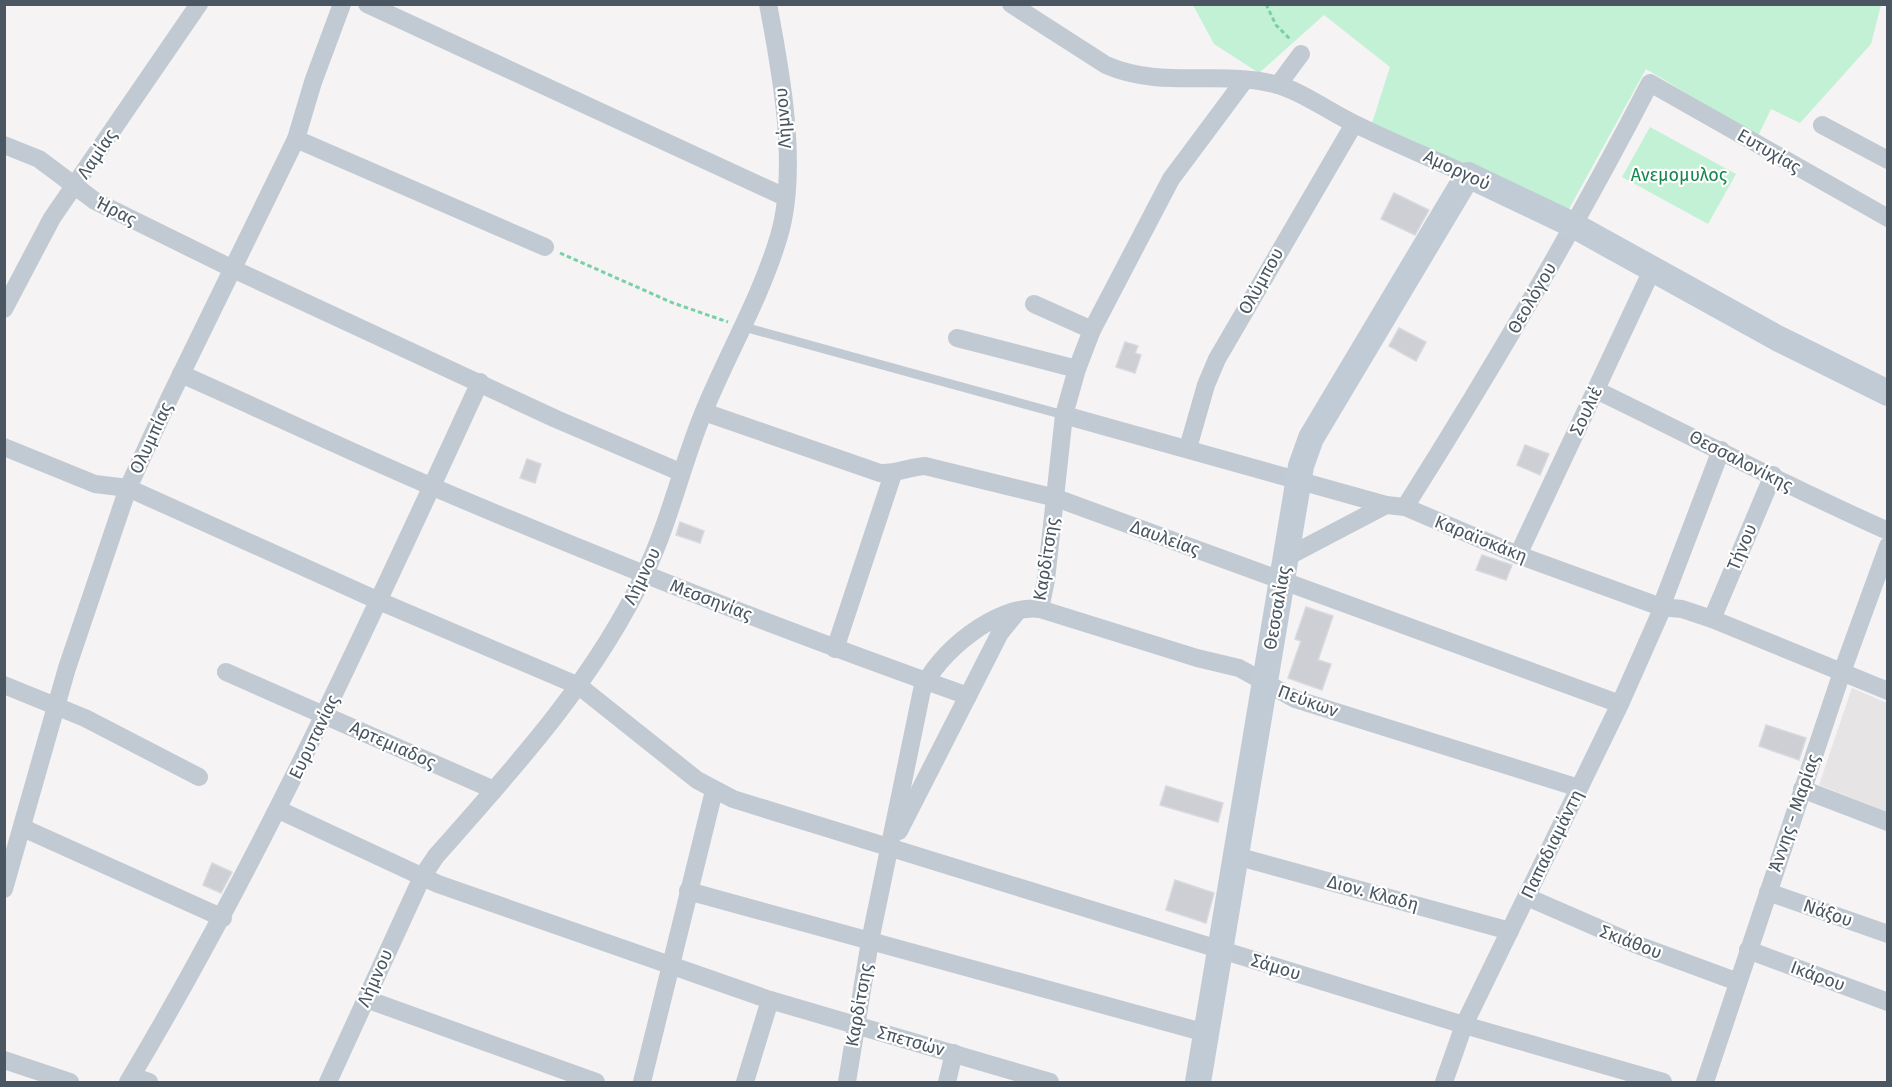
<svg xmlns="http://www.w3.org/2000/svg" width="1892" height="1087" font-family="'Fira Sans',sans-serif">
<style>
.education{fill:#e6e4e5}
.green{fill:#c3f1d5}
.building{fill:#cdcfd5;stroke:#d7d9de;stroke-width:1.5}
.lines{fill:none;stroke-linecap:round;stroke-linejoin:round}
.path{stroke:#7ad0a6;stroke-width:3;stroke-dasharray:4.5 3;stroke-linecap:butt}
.lane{stroke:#c1cad2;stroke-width:9}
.street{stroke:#c1cad2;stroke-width:18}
.secondary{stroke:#c1cbd6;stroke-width:26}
.labels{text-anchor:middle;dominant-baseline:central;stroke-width:4.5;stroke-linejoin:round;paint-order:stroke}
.street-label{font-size:18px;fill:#4a5661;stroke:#fff}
.park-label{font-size:18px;fill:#17864f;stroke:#fff}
</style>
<rect width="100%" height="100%" fill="#f5f3f3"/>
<polygon class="education" points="1852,688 1887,703 1887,812 1819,785"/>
<g class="green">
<polygon points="1193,5 1881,5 1871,44 1800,123 1771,109 1758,136 1646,69 1564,218 1372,123 1390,67 1324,15 1259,73 1214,44"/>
<polygon points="1650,127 1736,174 1708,224 1622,177"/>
</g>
<g class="building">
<polygon points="1394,193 1429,210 1415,235 1381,219"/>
<polygon points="1399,328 1426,342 1416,361 1389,346"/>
<polygon points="1125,342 1138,346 1135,353 1141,355 1135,373 1116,367"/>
<polygon points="1525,445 1549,454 1540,475 1517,465"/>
<polygon points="527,459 541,464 535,483 520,478"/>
<polygon points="680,522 704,531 700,543 676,535"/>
<polygon points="1482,555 1512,565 1506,580 1476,570"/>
<polygon points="1306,607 1333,616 1318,660 1331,664 1322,690 1288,678 1301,641 1295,639"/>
<polygon points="1766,725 1806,738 1799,760 1759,746"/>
<polygon points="1166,786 1223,803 1218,822 1160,805"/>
<polygon points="212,863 232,872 221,893 203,885"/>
<polygon points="1175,880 1214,893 1206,923 1166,910"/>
</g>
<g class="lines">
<g class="path">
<polyline points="1266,4 1276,25 1291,40"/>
<polyline points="560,253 673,303 728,322"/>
</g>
<polyline class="lane" points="744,327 1064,415"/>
<g class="street">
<polyline points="367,4 785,197"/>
<path d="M1011 4 1106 65C1163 90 1223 69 1278 85 1303 92 1328 111 1351 122 1389 141 1429 157 1468 175"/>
<polyline points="1278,85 1301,54"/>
<polyline points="1822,125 1888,160"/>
<polyline points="296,139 545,247"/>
<polyline points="4,145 39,159 95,201 233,269 556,419 680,472"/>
<polyline points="1034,304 1092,330"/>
<polyline points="4,309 52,218 199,4"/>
<polyline points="957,338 1077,369"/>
<path d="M181 374C265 411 348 451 433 487 609 562 787 632 968 696"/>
<path d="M1596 390C1693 437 1789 487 1888 531"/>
<path d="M704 412 880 473C896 474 909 467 925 466L1056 498 1620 704"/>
<polyline points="1064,415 1386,505 1405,507 1518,555 1661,607 1682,609 1712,619 1888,691"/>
<polyline points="4,447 95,484 128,488 379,601 579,686 697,780 733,799 1464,1025 1663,1082"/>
<polyline points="1188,448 1206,385 1217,359 1354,124"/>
<path d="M1405 507C1492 369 1575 228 1650 83L1888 218"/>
<polyline points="1518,555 1653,268"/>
<polyline points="1285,558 1386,505"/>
<polyline points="1661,607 1721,450"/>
<polyline points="1040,609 1197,658 1239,668 1295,699 1579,788"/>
<polyline points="1712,619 1773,475"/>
<polyline points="835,649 893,474"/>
<polyline points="226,672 494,790"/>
<polyline points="4,685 85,718 199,777"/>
<polyline points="1802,789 1888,822"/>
<polyline points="279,810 438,884 770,1000 1050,1082"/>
<polyline points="23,828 223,918"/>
<polyline points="899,831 1000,633 1017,612"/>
<polyline points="1236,856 1510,931"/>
<polyline points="4,889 67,668 128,488 169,399 296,139 313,82 342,4"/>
<polyline points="688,891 1206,1033"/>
<polyline points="1768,892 1888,934"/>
<polyline points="1527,897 1635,944 1738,982"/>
<polyline points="1748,950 1888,1002"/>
<polyline points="366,999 596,1082"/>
<polyline points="4,1060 70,1082"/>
<polyline points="132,1076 149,1082"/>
<path d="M128 1082C262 858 370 620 480 382"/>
<path d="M328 1082 422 877 436 856C514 768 594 681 645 573 669 523 681 468 702 416 726 356 760 300 779 236 799 169 781 72 768 4"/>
<polyline points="642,1082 714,791"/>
<polyline points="745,1082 770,1000"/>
<path d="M847 1082 870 941 922 690C937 653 998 603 1040 609L1046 580 1064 415 1077 369 1092 330 1171 179 1244 81"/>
<polyline points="947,1082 954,1053"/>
<polyline points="1444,1082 1464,1025 1620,704 1663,607"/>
<polyline points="1705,1082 1842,672 1888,546"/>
</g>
<polyline class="secondary" points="1198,1082 1301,466 1311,438 1468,175 1573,225 1777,338 1888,393"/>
</g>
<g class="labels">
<g class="street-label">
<text transform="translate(783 118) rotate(-94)">Λήμνου</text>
<text transform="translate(1769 151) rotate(30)">Ευτυχίας</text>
<text transform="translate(97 154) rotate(-56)">Λαμίας</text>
<text transform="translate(1457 170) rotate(25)">Αμοργού</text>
<text transform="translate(116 211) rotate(27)">Ήρας</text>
<text transform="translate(1261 281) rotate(-61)">Ολύμπου</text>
<text transform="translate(1532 298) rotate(-60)">Θεολόγου</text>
<text transform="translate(1586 411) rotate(-65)">Σουλιέ</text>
<text transform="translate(151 438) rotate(-65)">Ολυμπίας</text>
<text transform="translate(1741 461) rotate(27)">Θεσσαλονίκης</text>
<text transform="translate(1165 538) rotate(20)">Δαυλείας</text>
<text transform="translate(1481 539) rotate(22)">Καραϊσκάκη</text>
<text transform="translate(1742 547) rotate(-67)">Τήνου</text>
<text transform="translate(1046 559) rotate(-81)">Καρδίτσης</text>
<text transform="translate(642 576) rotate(-64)">Λήμνου</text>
<text transform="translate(711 600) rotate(21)">Μεσσηνίας</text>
<text transform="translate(1277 608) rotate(-80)">Θεσσαλίας</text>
<text transform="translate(1308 701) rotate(20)">Πεύκων</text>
<text transform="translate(314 737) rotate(-64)">Ευρυτανίας</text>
<text transform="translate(393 745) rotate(24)">Αρτεμιαδος</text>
<text transform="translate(1794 813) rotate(-71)">Άννης - Μαρίας</text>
<text transform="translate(1552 844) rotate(-64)">Παπαδιαμάντη</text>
<text transform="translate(1373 893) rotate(15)">Διον. Κλαδη</text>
<text transform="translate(1828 913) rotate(19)">Νάξου</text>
<text transform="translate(1631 942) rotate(21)">Σκιάθου</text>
<text transform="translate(1276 967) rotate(17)">Σάμου</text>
<text transform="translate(1818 976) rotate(20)">Ικάρου</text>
<text transform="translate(375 978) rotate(-66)">Λήμνου</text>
<text transform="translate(859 1005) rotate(-80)">Καρδίτσης</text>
<text transform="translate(911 1041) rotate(16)">Σπετσών</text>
</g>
<g class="park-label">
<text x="1679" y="175">Ανεμομυλος</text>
</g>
</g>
<rect width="1892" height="1087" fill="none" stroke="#4a5661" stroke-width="12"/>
</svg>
